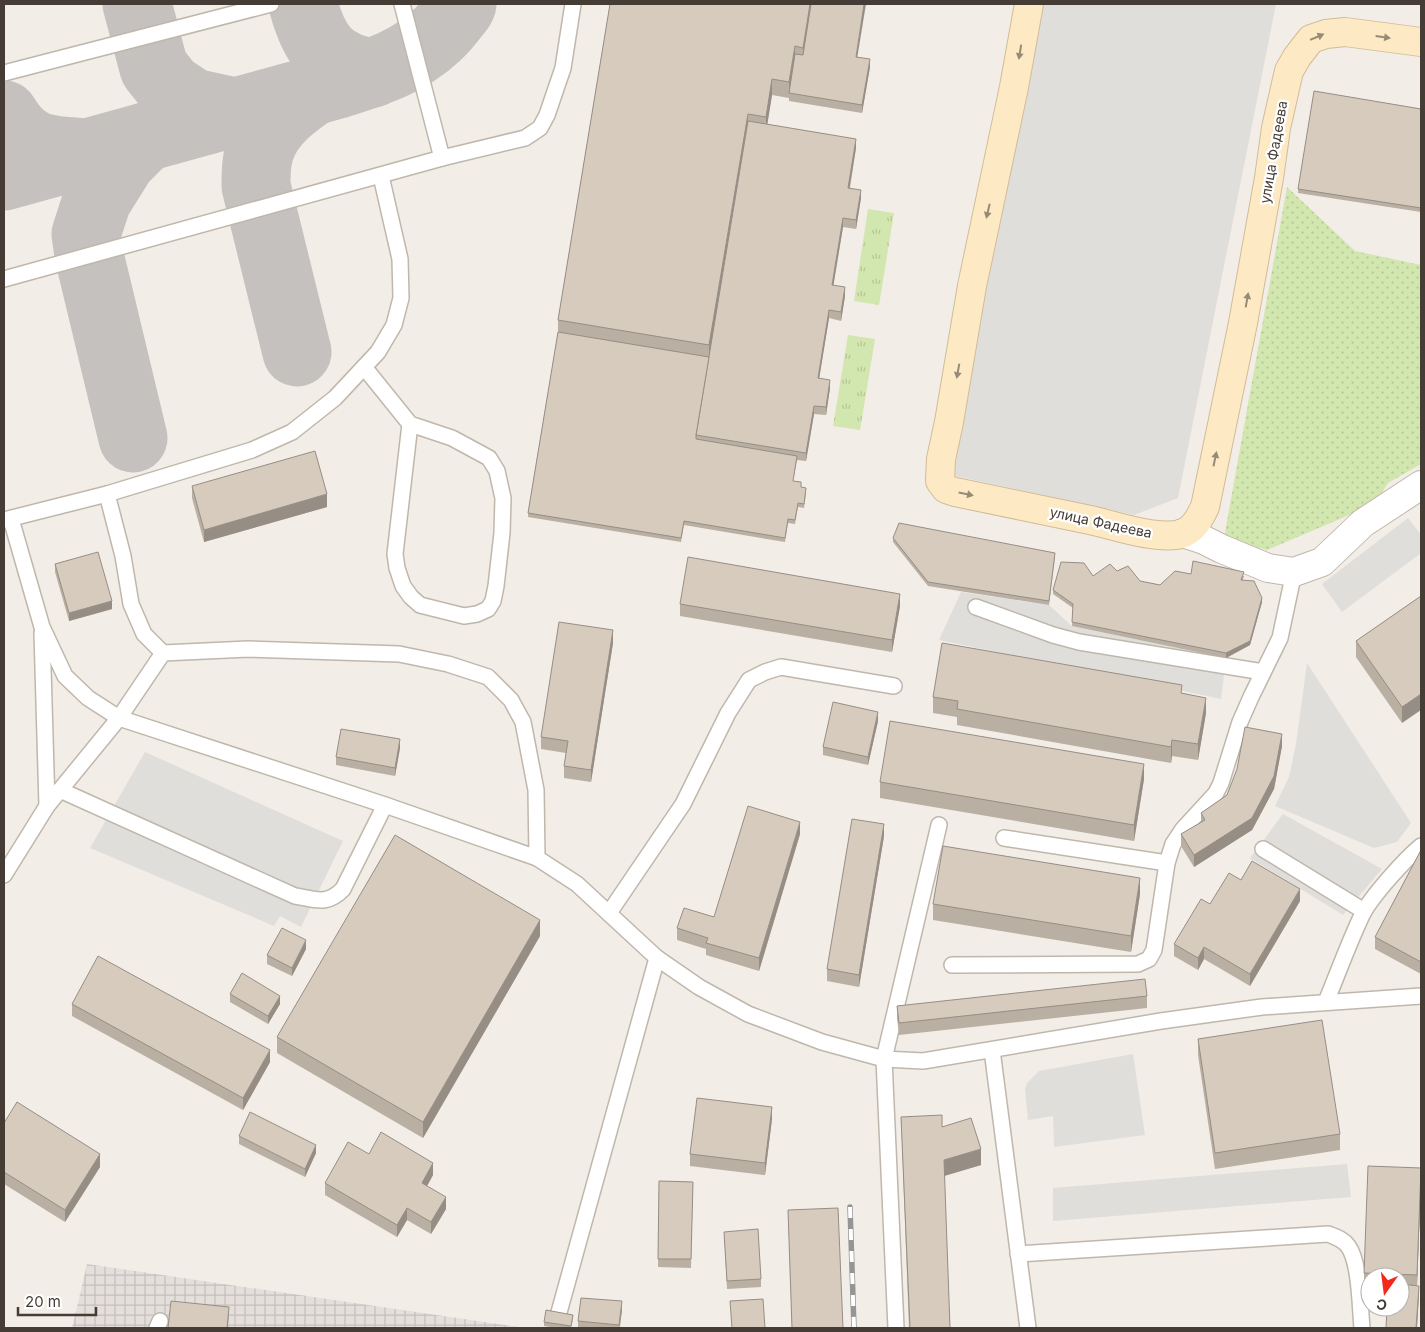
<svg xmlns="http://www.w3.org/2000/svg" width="1425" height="1332" font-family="Inter,sans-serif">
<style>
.industrial{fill:url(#industrial-grid)}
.grass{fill:url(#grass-tufts)}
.park{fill:url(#park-dots)}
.parking{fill:#e0dedb}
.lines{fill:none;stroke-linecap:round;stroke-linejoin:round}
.taxiway{stroke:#c4c1be;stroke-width:69}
.lane-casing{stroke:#c0b7ac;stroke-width:18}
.street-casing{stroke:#c0b7ac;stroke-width:30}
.secondary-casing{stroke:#d1bc97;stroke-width:30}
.lane{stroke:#fff;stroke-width:15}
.street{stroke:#fff;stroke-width:28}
.secondary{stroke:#fdeac5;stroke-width:28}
.rail-casing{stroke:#959595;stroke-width:5.5}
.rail{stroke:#fff;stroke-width:4;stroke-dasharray:11;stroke-linecap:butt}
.wall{fill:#b9afa3}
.shaded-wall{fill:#968e85}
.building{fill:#d7cbbe;stroke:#968e85}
.oneway{fill:#988b76}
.labels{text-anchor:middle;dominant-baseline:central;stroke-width:4.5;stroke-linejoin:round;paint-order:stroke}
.street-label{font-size:14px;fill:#453d35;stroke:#fff}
</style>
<defs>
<pattern id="industrial-grid" width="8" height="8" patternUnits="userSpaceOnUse" patternTransform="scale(1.25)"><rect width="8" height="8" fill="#e4dfdb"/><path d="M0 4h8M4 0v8" fill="none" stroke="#c5c0bd"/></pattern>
<pattern id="grass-tufts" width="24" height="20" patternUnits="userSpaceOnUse" patternTransform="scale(1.25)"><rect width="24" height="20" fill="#d2e6af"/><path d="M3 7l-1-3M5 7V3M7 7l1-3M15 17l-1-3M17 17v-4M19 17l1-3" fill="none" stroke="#b6c697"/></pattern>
<pattern id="park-dots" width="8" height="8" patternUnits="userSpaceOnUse" patternTransform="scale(1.25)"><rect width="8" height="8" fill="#d2e6af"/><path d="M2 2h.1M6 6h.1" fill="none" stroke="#b6c697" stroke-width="1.8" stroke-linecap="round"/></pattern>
</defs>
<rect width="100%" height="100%" fill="#f2ede6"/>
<polygon class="industrial" points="87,1264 526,1328 72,1328"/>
<g class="grass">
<polygon points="868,209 894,213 879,305 854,301"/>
<polygon points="848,335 875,339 860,430 833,426"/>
</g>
<polygon class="park" points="1287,187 1355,251 1421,265 1421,464 1388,483 1375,504 1267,550 1224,538"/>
<g class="parking">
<polygon points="1037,4 1276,4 1178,498 1134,515 951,475"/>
<polygon points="1408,518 1421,535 1421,553 1342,612 1322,584"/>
<polygon points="961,592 1049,605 1072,626 1226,658 1221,699 939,640"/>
<polygon points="1307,663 1411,823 1397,842 1374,848 1275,806 1289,777 1296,744"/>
<polygon points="145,752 343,841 301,927 280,916 274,926 90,848"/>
<polygon points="1283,814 1382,869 1343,915 1250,858"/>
<polygon points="1133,1054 1145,1135 1054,1147 1053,1116 1028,1120 1025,1089 1027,1083 1039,1071"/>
<polygon points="1347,1164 1351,1197 1053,1221 1053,1188"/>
</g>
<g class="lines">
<g class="taxiway">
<polyline points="137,4 154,68 170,88 193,103 234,112"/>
<path d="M303 4C314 45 328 66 373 73"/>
<path d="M4 115C26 152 48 150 87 153"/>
<path d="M4 176 338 84C376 72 407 63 437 35 446 27 453 17 460 8L462 4"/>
<path d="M297 352 256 186C256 178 256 170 257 163 261 129 287 109 313 91"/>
<polyline points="133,438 89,255 86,234 97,200 122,160 145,137"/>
</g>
<g class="lane-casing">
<g id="lane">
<polyline points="402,4 442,158"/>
<polyline points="4,73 271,4"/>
<polyline points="4,279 442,158 525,138 540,128 547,115 563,68 573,4"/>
<polyline points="364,367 410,424 452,438 489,458 497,471 503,498 502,533 496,586 493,601 488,609 477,614 464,616 420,605 411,597 403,586 397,568 395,554 410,424"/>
<polyline points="107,494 123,556 131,604 144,634 163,653"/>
<polyline points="11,519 42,627 65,676 88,698 119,718 385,805 537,858"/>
<polyline points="4,520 107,494 252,450 292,432 335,398 378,352 394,325 401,298 400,259 381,176"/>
<polyline points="976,607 1053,635 1079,642 1263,672"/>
<polyline points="42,633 47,806"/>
<path d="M60 790 295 896C315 899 327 906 343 889L385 805"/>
<polyline points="1004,838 1167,863"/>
<polyline points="1263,849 1364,911"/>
<polyline points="4,875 47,806 119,718 163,653 248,649 399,654 448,664 488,677 511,700 523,722 536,790 537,858 577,884 657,958 699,987 748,1014 822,1042 884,1059 923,1061 1161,1021 1262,1007 1421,996"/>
<polyline points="609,913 683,804 728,713 749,680 765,672 781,667 894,686"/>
<polyline points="952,965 1138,964 1149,959 1154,950 1167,863 1173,844 1183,829 1216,793 1221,783 1240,722 1251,697 1280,638 1294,572"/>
<path d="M1326 1002C1338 973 1349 942 1363 913 1373 895 1405 859 1421 846"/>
<polyline points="992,1050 1028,1328"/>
<path d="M1018 1254 1328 1234C1336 1237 1343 1239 1348 1246 1360 1262 1360 1308 1362 1328"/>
<polyline points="558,1316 657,958"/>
<polyline points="157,1328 160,1321"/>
<polyline points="896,1328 884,1059 939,825"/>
</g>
</g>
<g class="street-casing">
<polyline id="street" points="1183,533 1204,540 1222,549 1268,568 1294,572 1322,562 1363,523 1421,485"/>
</g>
<g class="secondary-casing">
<path id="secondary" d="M1029 4 1014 87 972 286 949 422 941 459 940 481 946 489 955 492C1000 501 1045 511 1090 520 1114 525 1161 542 1184 533 1195 528 1200 517 1205 507L1243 323 1269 178 1276 128 1289 71 1297 57 1311 39 1326 34 1345 32 1421 42"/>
</g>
<use href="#lane" class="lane"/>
<use href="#street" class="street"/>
<use href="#secondary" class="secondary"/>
<g class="rail-casing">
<polyline id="rail" points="850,1207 854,1328"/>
</g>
<use href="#rail" class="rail"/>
</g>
<g class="wall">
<polygon points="610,4 857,57 870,67 862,113 789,101 789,98 772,95 767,124 856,148 850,188 861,198 856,229 843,227 833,286 845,296 841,321 829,318 819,378 830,388 826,415 814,414 806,461 797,460 793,481 806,493 804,508 798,507 795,524 788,523 785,542 684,525 681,542 528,517 528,513 558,332 558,320"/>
<polygon points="1421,109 1421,212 1298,193 1298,189"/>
<polygon points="192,486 327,507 204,542 192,498"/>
<polygon points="893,538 1055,557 1049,605 928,586 893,542"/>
<polygon points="55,564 112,609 69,621 55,572"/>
<polygon points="1117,571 1140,581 1160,585 1191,574 1244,576 1243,580 1262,602 1250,645 1226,658 1072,626 1073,608 1053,594 1053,590 1093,576"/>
<polygon points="1421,596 1402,723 1356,657 1356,641"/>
<polygon points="680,604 900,606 892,652 680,616"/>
<polygon points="613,643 591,782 564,778 564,766 566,753 541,749 541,737"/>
<polygon points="1182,693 1206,713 1198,760 1172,756 1171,763 957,725 957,717 933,713 933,697"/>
<polygon points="878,721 868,765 823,755 823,747"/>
<polygon points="1282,746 1274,789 1252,830 1194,867 1181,846 1181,834 1201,822 1201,813 1227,795"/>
<polygon points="400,748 395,776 336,765 336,757"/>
<polygon points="1144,779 1134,841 880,798 880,782"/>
<polygon points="800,834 759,971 706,955 706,949 677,940 677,928 714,917"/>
<polygon points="884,836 859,987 827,981 827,969"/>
<polygon points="1421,850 1421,974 1375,949 1375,937"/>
<polygon points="1241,880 1300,901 1250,986 1204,959 1198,970 1174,956 1174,944 1210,904"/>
<polygon points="1140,894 1131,952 933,920 933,904"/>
<polygon points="540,936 423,1138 277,1053 277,1037"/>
<polygon points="306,949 292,976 267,964 267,955"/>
<polygon points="230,994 280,1004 268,1024 230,1002"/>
<polygon points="1147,996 1147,1008 899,1035 897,1018 897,1006"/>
<polygon points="72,1004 270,1062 243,1110 72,1016"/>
<polygon points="1198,1039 1340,1134 1340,1150 1215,1169 1198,1055"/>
<polygon points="901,1117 942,1127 981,1165 944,1176 950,1328 909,1328"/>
<polygon points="772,1119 765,1175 690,1166 690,1154"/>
<polygon points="4,1123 100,1167 65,1222 4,1184"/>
<polygon points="239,1136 316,1153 305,1177 239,1144"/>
<polygon points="369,1154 433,1175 427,1186 446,1209 431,1234 407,1220 397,1237 325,1195 325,1183"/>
<polygon points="1421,1180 1417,1286 1419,1298 1417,1328 1386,1328 1400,1307 1400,1277 1370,1277 1370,1285 1364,1285 1364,1273"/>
<polygon points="659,1181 693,1182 691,1268 658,1267"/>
<polygon points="788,1210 843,1328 792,1328"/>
<polygon points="724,1232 761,1279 761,1287 727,1289"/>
<polygon points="622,1310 620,1328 578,1328 578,1321"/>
<polygon points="573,1319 571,1328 557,1328 544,1326 544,1322"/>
</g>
<g class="shaded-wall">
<polygon points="810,4 813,4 803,63 803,48"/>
<polygon points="864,4 866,4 856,65 856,57"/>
<polygon points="795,46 795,62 789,93 789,82"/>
<polygon points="870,59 870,67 862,113 862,105"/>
<polygon points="772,79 772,95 766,133 766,117"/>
<polygon points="748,114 748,129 709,361 709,345"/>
<polygon points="856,139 856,148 848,196 848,188"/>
<polygon points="861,190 861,198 856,229 856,220"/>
<polygon points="843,218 843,227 832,294 832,285"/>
<polygon points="845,287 845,296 841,321 841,312"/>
<polygon points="829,310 829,318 818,386 818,378"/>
<polygon points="830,380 830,388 826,415 826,407"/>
<polygon points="814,406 814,414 806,461 806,453"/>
<polygon points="327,494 327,507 204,542 204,530"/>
<polygon points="900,594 900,606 892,652 892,640"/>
<polygon points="1262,598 1262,602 1250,645 1226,658 1226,653"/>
<polygon points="112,601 112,609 69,621 69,613"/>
<polygon points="613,630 613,643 591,782 591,770"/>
<polygon points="1421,694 1421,710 1402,723 1402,707"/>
<polygon points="1206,698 1206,713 1198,760 1198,744"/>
<polygon points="878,712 878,721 868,765 868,757"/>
<polygon points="1282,734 1282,746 1274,789 1252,830 1194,867 1194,855"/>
<polygon points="400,739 400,748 395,776 395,768"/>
<polygon points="1172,740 1172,756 1171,763 1171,747"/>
<polygon points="1144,764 1144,779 1134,841 1134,825"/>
<polygon points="800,822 800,834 759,971 759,958"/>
<polygon points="884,824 884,836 859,987 859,975"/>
<polygon points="1140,878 1140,894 1131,952 1131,936"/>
<polygon points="1300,889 1300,901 1250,986 1250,974"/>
<polygon points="540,920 540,936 423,1138 423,1122"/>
<polygon points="306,940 306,949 292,976 292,968"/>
<polygon points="1204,947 1204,959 1198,970 1198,958"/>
<polygon points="280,996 280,1004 268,1024 268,1016"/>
<polygon points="270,1050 270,1062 243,1110 243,1098"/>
<polygon points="772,1107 772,1119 765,1175 765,1163"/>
<polygon points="316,1145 316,1153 305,1177 305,1169"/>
<polygon points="981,1149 981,1165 944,1176 944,1160"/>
<polygon points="100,1154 100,1167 65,1222 65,1210"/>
<polygon points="433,1163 433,1175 422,1195 422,1183"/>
<polygon points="1421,1168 1421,1180 1417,1287 1417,1275"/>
<polygon points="446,1197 446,1209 431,1234 431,1222"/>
<polygon points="407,1208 407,1220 397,1237 397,1225"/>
<polygon points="1419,1286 1417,1328 1416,1328"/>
<polygon points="622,1301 622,1310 619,1328"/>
<polygon points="229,1307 228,1328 227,1328"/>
</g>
<g class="building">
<polygon points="610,4 810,4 803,48 795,46 789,82 772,79 766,117 748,114 709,345 558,320"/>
<polygon points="811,4 864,4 856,57 870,59 862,105 789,93 795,54 803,55"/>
<polygon points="1314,91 1421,109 1421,208 1298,189"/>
<polygon points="748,121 856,139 848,188 861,190 856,220 843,218 832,285 845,287 841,312 829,310 818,378 830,380 826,407 814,406 806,453 696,435"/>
<polygon points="558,332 709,357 696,435 696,439 797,456 793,481 801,482 801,487 806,488 804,504 798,503 795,520 788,519 785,538 684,521 681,538 528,513"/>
<polygon points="315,451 327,494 204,530 192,486"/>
<polygon points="899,523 1055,553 1049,601 928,582 893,538"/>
<polygon points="98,552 112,601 69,613 55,564"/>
<polygon points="688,557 900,594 892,640 680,604"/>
<polygon points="1193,561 1244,572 1241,580 1254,581 1262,598 1250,641 1226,653 1072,622 1073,604 1053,590 1061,562 1084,563 1093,576 1110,564 1117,571 1128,566 1140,581 1160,585 1175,571 1191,574"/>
<polygon points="1421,596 1421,694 1402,707 1356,641"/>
<polygon points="559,622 613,630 591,770 564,766 568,741 541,737"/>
<polygon points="942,643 1182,685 1181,693 1206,698 1198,744 1172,740 1171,747 957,709 958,701 933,697"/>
<polygon points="833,702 878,712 868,757 823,747"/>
<polygon points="890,721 1144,764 1134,825 880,782"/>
<polygon points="1245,727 1282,734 1274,776 1252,818 1194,855 1181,834 1205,820 1201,813 1227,795 1237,769"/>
<polygon points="341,729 400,739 395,768 336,757"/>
<polygon points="748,806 800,822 759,958 706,943 708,938 677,928 684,908 714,917"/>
<polygon points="852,819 884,824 859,975 827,969"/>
<polygon points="395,835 540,920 423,1122 277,1037"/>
<polygon points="943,846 1140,878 1131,936 933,904"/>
<polygon points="1421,850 1421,962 1375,937"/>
<polygon points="1252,861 1300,889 1250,974 1204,947 1198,958 1174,944 1201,899 1210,904 1229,873 1241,880"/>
<polygon points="282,928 306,940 292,968 267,955"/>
<polygon points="98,956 270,1050 243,1098 72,1004"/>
<polygon points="242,973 280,996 268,1016 230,994"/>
<polygon points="1145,979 1147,996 899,1023 897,1006"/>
<polygon points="1322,1020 1340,1134 1215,1153 1198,1039"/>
<polygon points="697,1098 772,1107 765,1163 690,1154"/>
<polygon points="17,1102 100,1154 65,1210 4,1172 4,1123"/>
<polygon points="250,1112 316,1145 305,1169 239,1136"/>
<polygon points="942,1115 942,1127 971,1118 981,1149 944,1160 950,1328 910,1328 901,1117"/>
<polygon points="381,1132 433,1163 422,1183 446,1197 431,1222 407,1208 397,1225 325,1183 348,1142 369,1154"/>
<polygon points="1368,1166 1421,1168 1417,1275 1364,1273"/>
<polygon points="659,1181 693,1182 691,1259 658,1259"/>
<polygon points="838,1208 843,1328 792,1328 788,1210"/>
<polygon points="758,1229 761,1279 727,1281 724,1232"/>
<polygon points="1400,1284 1419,1286 1416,1328 1386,1328 1387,1307 1400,1307"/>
<polygon points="581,1298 622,1301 619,1325 578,1321"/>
<polygon points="763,1299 765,1328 732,1328 730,1301"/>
<polygon points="171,1301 229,1307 227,1328 168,1328"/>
<polygon points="546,1310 573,1315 571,1326 544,1322"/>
</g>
<defs><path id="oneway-solid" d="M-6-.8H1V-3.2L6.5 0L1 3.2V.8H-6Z" transform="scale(1.25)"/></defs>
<g class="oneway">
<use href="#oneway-solid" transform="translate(1317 37) rotate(-23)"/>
<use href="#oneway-solid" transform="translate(1383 37) rotate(8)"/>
<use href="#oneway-solid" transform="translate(1020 52) rotate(99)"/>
<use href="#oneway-solid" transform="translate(988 211) rotate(103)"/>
<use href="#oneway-solid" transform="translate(1247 300) rotate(-80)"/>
<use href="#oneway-solid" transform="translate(958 371) rotate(100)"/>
<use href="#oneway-solid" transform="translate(1215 459) rotate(-78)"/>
<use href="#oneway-solid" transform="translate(966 494) rotate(12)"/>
</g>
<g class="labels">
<g class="street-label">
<text transform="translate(1273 152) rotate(-80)">улица Фадеева</text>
<text transform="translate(1101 522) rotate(12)">улица Фадеева</text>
</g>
</g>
<rect width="1425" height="1332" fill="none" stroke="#453d35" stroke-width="10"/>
<g transform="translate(1385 1292) rotate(194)"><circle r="24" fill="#ffffff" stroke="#b5b1ae"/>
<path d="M0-4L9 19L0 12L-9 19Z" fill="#f3281b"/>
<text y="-8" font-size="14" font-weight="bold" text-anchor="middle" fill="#453d35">С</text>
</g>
<path d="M18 1307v8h78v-8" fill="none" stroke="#453d35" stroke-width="2.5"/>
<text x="25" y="1307" font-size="15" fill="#453d35" stroke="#ffffff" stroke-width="4" paint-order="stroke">20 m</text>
</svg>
